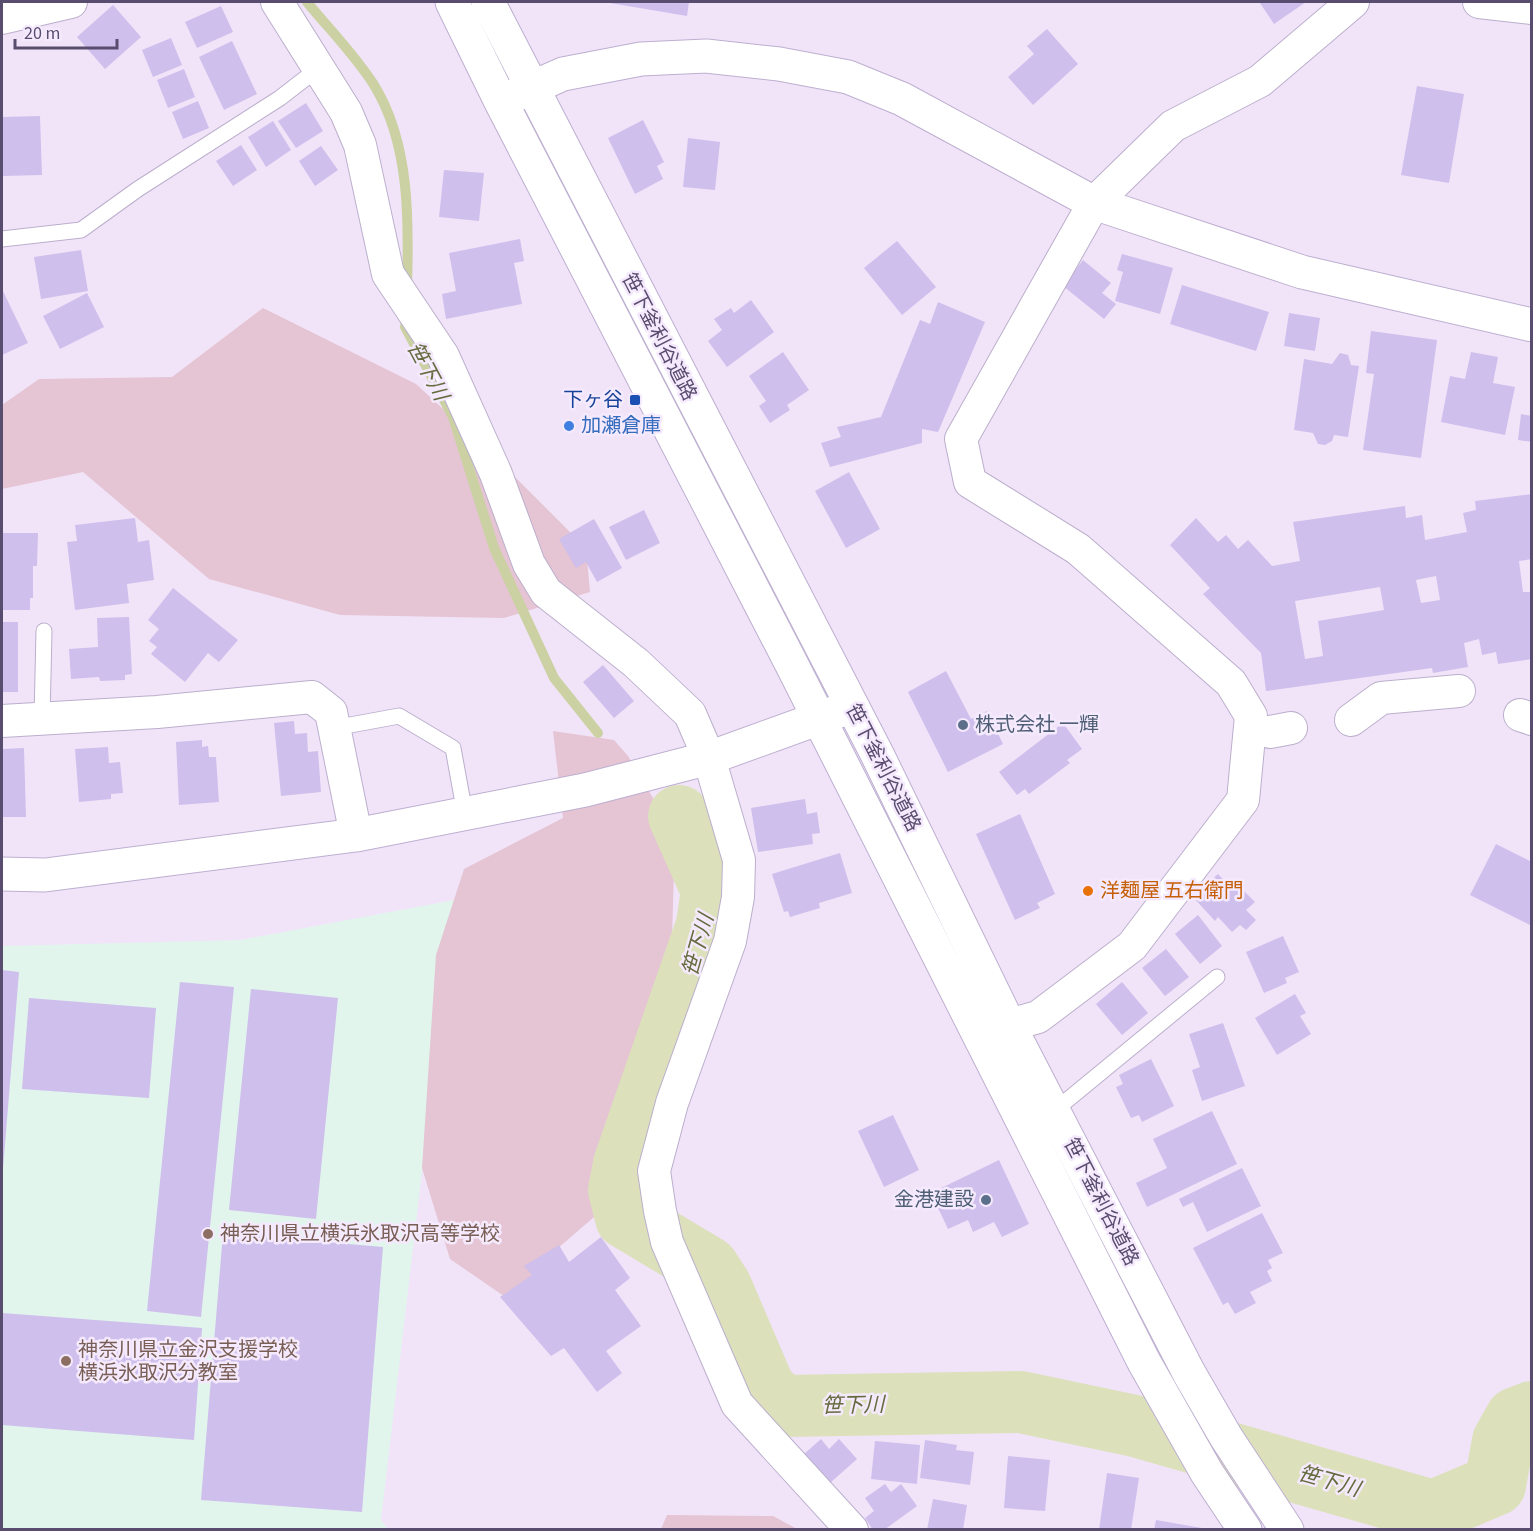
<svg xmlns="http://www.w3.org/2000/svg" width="1533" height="1531" font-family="'Source Sans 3','Noto Sans JP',sans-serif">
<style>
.education{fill:#e1f5ed}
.green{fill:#e5c4d3}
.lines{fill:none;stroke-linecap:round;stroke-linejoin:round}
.stream{stroke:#cbd1a2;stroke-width:10}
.river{stroke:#dce0bb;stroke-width:62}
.building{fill:#cfbfec;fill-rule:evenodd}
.lane-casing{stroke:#bbafcc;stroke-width:17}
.street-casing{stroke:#bbafcc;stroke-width:34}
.secondary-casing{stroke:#bdafd0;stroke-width:35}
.lane{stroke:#fff;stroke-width:15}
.street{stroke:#fff;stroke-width:32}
.secondary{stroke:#fff;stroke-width:33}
.transit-dot{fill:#1a4fb4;stroke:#f5eafd;stroke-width:2}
.shop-dot{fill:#3f7fe0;stroke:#f5eafd;stroke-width:2}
.service-dot{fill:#5c6f8a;stroke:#f5eafd;stroke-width:2}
.food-dot{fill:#e8710a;stroke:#f5eafd;stroke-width:2}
.education-dot{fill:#8d6e63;stroke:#f5eafd;stroke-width:2}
.labels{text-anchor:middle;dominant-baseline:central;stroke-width:5;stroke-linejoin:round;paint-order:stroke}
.street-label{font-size:20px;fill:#584d6f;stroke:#f5eafd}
.transit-label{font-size:20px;fill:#164399;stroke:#f5eafd;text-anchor:end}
.shop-label{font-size:20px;fill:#366cbe;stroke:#f5eafd;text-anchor:start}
.service-label{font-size:20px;fill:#4e5e75;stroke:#f5eafd;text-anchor:start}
.food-label{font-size:20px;fill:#c56008;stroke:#f5eafd;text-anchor:start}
.education-label{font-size:20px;fill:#785e54;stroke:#f5eafd;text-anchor:start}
.water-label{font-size:21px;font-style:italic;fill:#666c3f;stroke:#f5eafd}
</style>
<rect width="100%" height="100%" fill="#f1e4f9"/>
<polygon class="education" points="454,900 381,1520 388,1529 2,1530 2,946 240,940"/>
<g class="green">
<polygon points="263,308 416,384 498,460 586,548 590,592 504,618 340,615 209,579 83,472 2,489 2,405 39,379 172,377"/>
<polygon points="553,731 614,740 628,756 675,835 672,938 683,1069 630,1186 557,1249 517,1305 450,1259 422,1168 436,955 464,869 563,818"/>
<polygon points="667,1515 773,1516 797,1529 661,1529"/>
</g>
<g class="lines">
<g class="stream">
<path d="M307 2C329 29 355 55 374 85 410 143 409 221 407 287"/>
<polyline points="406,321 405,327 453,417 494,548 554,678 598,733"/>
</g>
<polyline class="river" points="679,816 712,890 707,925 624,1164 619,1190 626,1218 708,1267 721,1287 765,1390 783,1406 1021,1402 1135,1426 1433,1511 1495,1485 1503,1441 1516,1418 1532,1412"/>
</g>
<g class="building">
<polygon points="604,2 689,2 687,16"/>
<polygon points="1262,2 1306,2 1274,24 1260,3"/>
<polygon points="113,5 141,37 105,69 77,37"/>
<polygon points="221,6 233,32 197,48 185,22"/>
<polygon points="1047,29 1078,64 1033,105 1008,77 1034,54 1027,46"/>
<polygon points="171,38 182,65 153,77 142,50"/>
<polygon points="232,41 257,94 224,110 199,57"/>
<polygon points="184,69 195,97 168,108 157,80"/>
<polygon points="1417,86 1464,94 1449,183 1401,175"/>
<polygon points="198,101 209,128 183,139 172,112"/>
<polygon points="306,103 323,131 296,148 278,121"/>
<polygon points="40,116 42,175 3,176 2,117"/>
<polygon points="643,120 664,162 657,166 663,179 635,194 608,138"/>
<polygon points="273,121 291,150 266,167 248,137"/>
<polygon points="688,138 720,142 715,190 683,187"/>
<polygon points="241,145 257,170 233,186 216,161"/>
<polygon points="321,146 338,170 315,186 299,161"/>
<polygon points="444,170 484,173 479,221 439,217"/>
<polygon points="520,239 524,261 514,263 522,304 446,319 442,294 456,291 449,253"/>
<polygon points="897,241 936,287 902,315 864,268"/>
<polygon points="81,250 88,291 41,299 34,257"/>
<polygon points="1122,254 1173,268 1160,314 1115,301 1123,272 1117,270"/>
<polygon points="1083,260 1111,283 1102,293 1116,304 1104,319 1063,286"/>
<polygon points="1182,285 1269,312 1256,351 1170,324"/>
<polygon points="2,289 28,343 2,355"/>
<polygon points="87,293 104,327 60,349 43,316"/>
<polygon points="751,300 774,332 727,367 708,341 722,330 714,319 731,308 734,313"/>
<polygon points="938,302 985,322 938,432 922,429 922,443 830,467 821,443 841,437 837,427 881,417 920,320 930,324"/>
<polygon points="1289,313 1320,318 1315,351 1284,346"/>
<polygon points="1371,331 1437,340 1421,458 1363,450 1374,374 1366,373"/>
<polygon points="783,352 809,390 787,405 790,410 770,423 759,406 766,401 749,376"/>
<polygon points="1471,352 1498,357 1493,383 1515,387 1505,435 1441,422 1450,376 1465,379"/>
<polygon points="1340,353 1348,355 1351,365 1359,366 1348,437 1334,435 1332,441 1325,445 1318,444 1313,433 1294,430 1304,359 1332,364"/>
<polygon points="1521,414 1532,416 1532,442 1518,440"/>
<polygon points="849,472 880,529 846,548 815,491"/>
<path d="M1532 494V559L1519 561 1523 592H1532V659L1498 664 1496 652 1482 655 1479 639 1464 643 1468 667 1433 673 1432 668 1266 691 1261 653 1203 594 1210 588 1170 545 1196 518 1218 542 1226 535 1238 549 1248 540 1272 566 1300 561 1293 522 1405 506 1406 518 1422 515 1425 540 1467 532 1463 513 1476 510 1475 501ZM1436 576 1440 600 1421 603 1416 580ZM1380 587 1384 610 1318 621 1323 656 1305 659 1295 601Z"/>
<polygon points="644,510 660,543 626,560 609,527"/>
<polygon points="135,518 138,542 149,540 154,580 127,584 129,603 75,610 67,542 77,541 75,525"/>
<polygon points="594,519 622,568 597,582 586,562 576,568 559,539"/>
<polygon points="2,533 38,533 37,566 33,566 33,598 30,598 30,610 2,610"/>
<polygon points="173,588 238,640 219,662 208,653 185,682 151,654 157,647 149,641 159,629 148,620"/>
<polygon points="129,617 132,674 125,675 125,680 100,681 99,677 71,679 69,649 98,647 97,618"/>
<rect x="2" y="622" width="16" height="70"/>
<polygon points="603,665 634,701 614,718 583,682"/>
<polygon points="946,671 971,719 987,711 1003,744 948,772 908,692"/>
<polygon points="294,721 295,734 307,733 308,752 318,751 321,792 281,796 274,723"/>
<polygon points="1063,723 1082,749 1067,760 1070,763 1029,794 1025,789 1017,795 999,772"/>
<polygon points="202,740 202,747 208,746 209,757 216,757 219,802 179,805 176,742"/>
<polygon points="108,747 109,763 120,762 123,793 111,794 111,799 79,802 75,749"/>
<polygon points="24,748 26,817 2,817 2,749"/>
<polygon points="805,799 807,814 817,812 820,833 812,834 813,844 758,852 751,808"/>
<polygon points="1020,814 1055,894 1037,903 1040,908 1015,920 976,834"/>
<polygon points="1496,844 1532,862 1532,926 1470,895"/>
<polygon points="840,853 852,893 819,903 820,908 790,917 788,911 784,912 772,874"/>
<polygon points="1218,874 1234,891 1239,886 1255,902 1246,910 1256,920 1246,930 1240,925 1232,932 1218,917 1215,921 1193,897"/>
<polygon points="1198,915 1222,946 1200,964 1175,934"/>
<polygon points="1283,936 1299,972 1285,978 1287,983 1264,993 1246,952"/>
<polygon points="1166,949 1189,977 1165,996 1142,968"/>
<polygon points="2,970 19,972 3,1169 2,1169"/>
<polygon points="180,982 234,987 201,1317 147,1311"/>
<polygon points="1122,982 1148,1013 1122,1035 1096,1004"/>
<polygon points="251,989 338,998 316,1219 229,1210"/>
<polygon points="1295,994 1306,1013 1300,1016 1311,1034 1277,1055 1255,1018"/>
<polygon points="29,998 156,1008 149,1098 22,1089"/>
<polygon points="1223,1023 1245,1086 1202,1101 1192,1070 1200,1067 1189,1034"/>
<polygon points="1151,1059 1174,1106 1142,1122 1139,1115 1131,1118 1116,1087 1123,1084 1119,1075"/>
<polygon points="1212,1111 1237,1164 1147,1207 1136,1183 1167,1168 1153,1139"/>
<polygon points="893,1115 919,1170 884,1187 858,1131"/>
<polygon points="999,1160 1029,1224 1002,1237 994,1222 973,1232 968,1220 948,1229 931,1193"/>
<polygon points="1242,1168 1261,1206 1207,1232 1193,1202 1183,1207 1179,1199"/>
<polygon points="1262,1213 1283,1253 1268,1260 1272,1268 1267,1271 1272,1281 1250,1292 1256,1303 1235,1314 1228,1302 1223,1305 1193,1248"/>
<polygon points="223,1233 383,1247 362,1512 201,1500"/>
<polygon points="601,1237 630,1278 615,1290 641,1326 606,1351 622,1373 597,1392 564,1348 551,1356 500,1297 532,1275 524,1266 559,1245 569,1262"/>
<polygon points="2,1313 202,1328 194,1440 2,1425"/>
<polygon points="821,1439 829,1449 839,1439 857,1459 830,1483 803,1455"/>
<polygon points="925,1440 957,1445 956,1450 974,1452 970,1485 920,1478"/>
<polygon points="875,1441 920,1445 917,1484 871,1479"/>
<polygon points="1008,1456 1050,1460 1045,1511 1004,1508"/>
<polygon points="1107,1473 1139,1478 1131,1530 1099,1530"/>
<polygon points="885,1484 891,1492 901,1484 917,1506 884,1530 873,1530 865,1518 874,1511 865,1498"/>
<polygon points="933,1499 967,1505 963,1530 927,1530"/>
<polygon points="1156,1520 1202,1528 1202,1530 1154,1530"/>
</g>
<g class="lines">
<g class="lane-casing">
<g id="lane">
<polyline points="2,239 81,230 138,189 280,98 320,67"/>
<polyline points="42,719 44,631"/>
<polyline points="334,728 399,716 453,748 465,814"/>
<polyline points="1054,1111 1217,977"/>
</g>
</g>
<g class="street-casing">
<g id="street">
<polyline points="277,2 346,112 360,145 388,274 443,356 496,474 529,564 546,592 636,663 690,714 709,758 739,860 738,897 730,941 672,1103 654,1171 660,1211 667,1242 737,1404 852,1530"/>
<polyline points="1479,2 1532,8"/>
<polyline points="2,18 71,2"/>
<polyline points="1520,715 1532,719"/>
<polyline points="1351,720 1381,698 1459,691"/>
<polyline points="2,721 157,712 312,697 331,712 356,835"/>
<polyline points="1270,732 1291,728"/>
<polyline points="1009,1025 1038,1017 1132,946 1243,800 1251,716 1231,683 1078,549 970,482 961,439 1094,203 1173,126 1260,81 1353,2"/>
</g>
</g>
<g class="secondary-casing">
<g id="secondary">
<polyline points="452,2 501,102 791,663 1144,1362 1207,1473 1245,1530"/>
<polyline points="488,2 877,754 1009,1025 1189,1373 1226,1437 1287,1530"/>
<polyline points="511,97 563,74 641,59 706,56 779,64 848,77 902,99 1094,203 1302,272 1532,325"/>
<polyline points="2,874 45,875 356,835 585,790 709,758 839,711"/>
</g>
</g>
<use href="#lane" class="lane"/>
<use href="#street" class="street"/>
<use href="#secondary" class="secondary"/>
</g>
<rect class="transit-dot" x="629" y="394" width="12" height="12" rx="3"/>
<circle class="shop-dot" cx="569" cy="426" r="6"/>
<g class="service-dot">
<circle cx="963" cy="725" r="6"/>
<circle cx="986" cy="1200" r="6"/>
</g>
<circle class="food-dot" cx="1088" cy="891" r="6"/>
<g class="education-dot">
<circle cx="208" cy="1234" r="6"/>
<circle cx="66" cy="1361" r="6"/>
</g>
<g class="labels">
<g class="street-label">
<text transform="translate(659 337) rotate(63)">笹下釜利谷道路</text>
<text transform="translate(883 768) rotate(63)">笹下釜利谷道路</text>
<text transform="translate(1101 1202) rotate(63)">笹下釜利谷道路</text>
</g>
<g class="transit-label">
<text x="623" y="400">下ヶ谷</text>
</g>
<g class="shop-label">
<text x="581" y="426">加瀬倉庫</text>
</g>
<g class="service-label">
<text x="975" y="725">株式会社 一輝</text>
<text x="974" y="1200" text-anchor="end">金港建設</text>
</g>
<g class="food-label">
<text x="1100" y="891">洋麺屋 五右衛門</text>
</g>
<g class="education-label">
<text x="220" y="1234">神奈川県立横浜氷取沢高等学校</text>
<text x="78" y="1350">神奈川県立金沢支援学校<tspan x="78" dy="23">横浜氷取沢分教室</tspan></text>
</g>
<g class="water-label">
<text transform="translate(428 371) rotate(62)">笹下川</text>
<text transform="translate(698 945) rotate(-74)">笹下川</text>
<text transform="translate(853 1405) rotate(-1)">笹下川</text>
<text transform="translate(1329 1481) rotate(16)">笹下川</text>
</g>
</g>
<rect width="1533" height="1531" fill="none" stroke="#584d6f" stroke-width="6"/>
<path d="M15 39v9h102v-9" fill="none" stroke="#584d6f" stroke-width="3"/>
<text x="24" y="39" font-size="18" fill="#584d6f" stroke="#f5eafd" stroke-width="4.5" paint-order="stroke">20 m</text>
</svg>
